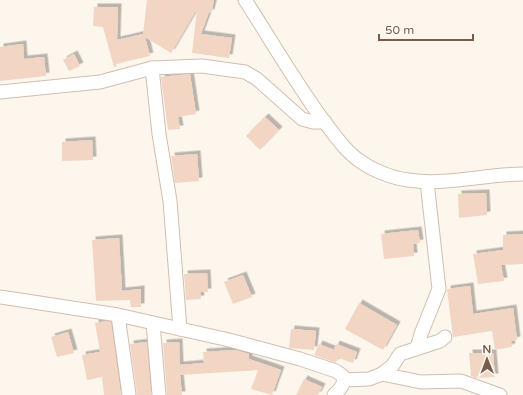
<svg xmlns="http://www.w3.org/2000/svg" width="523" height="395" font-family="'Varela Round',sans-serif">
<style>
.building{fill:#f3d5c3;filter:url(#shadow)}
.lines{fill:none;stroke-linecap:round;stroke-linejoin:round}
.minor-casing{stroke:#d1beb0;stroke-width:15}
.minor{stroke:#fff;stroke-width:13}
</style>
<defs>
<filter id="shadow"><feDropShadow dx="3.5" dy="-3.5" stdDeviation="0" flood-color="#0004"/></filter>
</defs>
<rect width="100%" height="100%" fill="#fdf6ec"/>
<g class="building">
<polygon points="147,0 214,0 211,13 209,12 201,34 232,38 229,58 192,53 197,9 171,53 145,37 150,56 116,64 116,67 114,67 103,27 93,26 94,7 118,7 117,40 143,34"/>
<polygon points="23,44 24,59 44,57 46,76 0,81 0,47"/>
<polygon points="74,54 80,66 69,71 63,60"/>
<polygon points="190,74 196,114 178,117 180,129 168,130 161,77"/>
<polygon points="265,117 279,130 260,150 246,136"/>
<polygon points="92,140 93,160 62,161 62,142"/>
<polygon points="197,154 199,181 175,183 171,156"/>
<polygon points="486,193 487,215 459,218 458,194"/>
<polygon points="418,230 420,243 413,244 414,256 384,259 381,234"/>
<polygon points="523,234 523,264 501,265 504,281 478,284 473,254 503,250 503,235"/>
<polygon points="119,238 122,291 141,289 141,307 131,307 130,300 96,301 92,240"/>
<polygon points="207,273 208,292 200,292 201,299 186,300 184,274"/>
<polygon points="243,275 252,297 233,304 224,282"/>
<polygon points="470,286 473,314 513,308 517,340 511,341 512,347 495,350 492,331 453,337 447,289"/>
<polygon points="359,303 397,325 383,350 345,329"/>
<polygon points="107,321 111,322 121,395 104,395 102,377 87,380 82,355 100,352 95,323"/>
<polygon points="291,329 316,331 314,350 289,348"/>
<polygon points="68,332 74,353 57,357 51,337"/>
<polygon points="147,342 151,395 137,395 130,344"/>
<polygon points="179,342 180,365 204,363 203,352 235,350 249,354 249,359 281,370 272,395 251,389 258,370 180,375 182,395 167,395 163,343"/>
<polygon points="319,344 334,350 336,344 357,352 353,363 338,358 336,363 314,355"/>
<polygon points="469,353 493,353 495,377 475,378 471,376"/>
<polygon points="304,379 322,387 318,395 296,395"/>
</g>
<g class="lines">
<g class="minor-casing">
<g id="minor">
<path d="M245 0C271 40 295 82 323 120 334 134 345 151 360 161 372 170 392 178 408 180 447 186 484 174 523 174"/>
<polyline points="152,68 159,134 170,201 180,329"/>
<polyline points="0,92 100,82 152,68 202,66 245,72 257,79 302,119 313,122 325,122"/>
<path d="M0 297 118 315 229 340 300 359 336 371 343 376C345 385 340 389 334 395"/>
<polyline points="118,315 129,395"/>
<polyline points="153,323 159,395"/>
<polyline points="417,348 421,334 439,289 427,182"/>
<polyline points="382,374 393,365 400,354 440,341 445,337"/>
<polyline points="344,380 369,379 382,374 421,382 461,381 500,395"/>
</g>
</g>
<use href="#minor" class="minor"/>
</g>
<g transform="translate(487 359) rotate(359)" stroke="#fffaf3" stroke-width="3" paint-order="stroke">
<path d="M0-3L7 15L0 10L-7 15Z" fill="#7a5c4d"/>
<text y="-6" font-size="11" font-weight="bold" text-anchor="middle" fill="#7a5c4d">N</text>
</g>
<path d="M379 34v6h94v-6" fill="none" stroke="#7a5c4d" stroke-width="2"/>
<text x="385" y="34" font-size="12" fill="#7a5c4d" stroke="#fffaf3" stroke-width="3" paint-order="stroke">50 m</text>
</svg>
